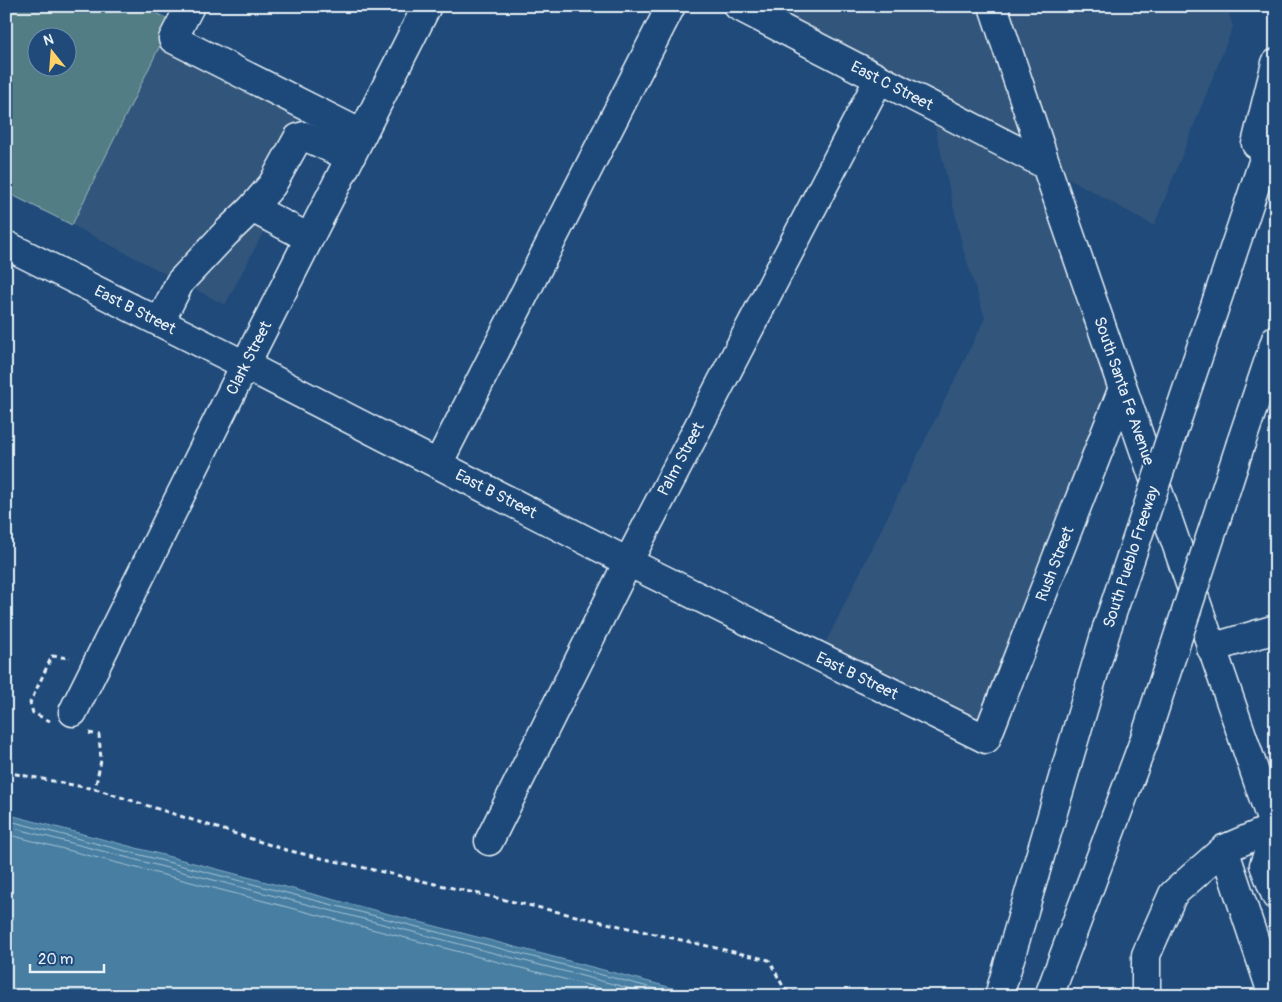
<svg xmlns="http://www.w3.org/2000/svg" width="1282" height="1002" font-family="Pangolin,sans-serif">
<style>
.built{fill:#31557b}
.green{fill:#527d84;stroke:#9db7be;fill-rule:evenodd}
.water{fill:#467ea1;stroke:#87acc4}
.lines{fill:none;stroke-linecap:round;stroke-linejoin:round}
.shore{stroke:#a7c3d5;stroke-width:1}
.minor-casing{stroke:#e8f1f8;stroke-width:31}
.major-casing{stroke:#e8f1f8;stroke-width:31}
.highway-casing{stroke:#e8f1f8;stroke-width:31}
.path{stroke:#e8f1f8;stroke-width:3;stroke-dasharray:5 4;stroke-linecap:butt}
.minor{stroke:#1f4a7a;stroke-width:28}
.major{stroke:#1f4a7a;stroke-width:28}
.highway{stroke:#1f4a7a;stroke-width:28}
.rail{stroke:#e8f1f8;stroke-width:4}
.highway-bridge-casing{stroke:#e8f1f8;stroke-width:31;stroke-linecap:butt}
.highway-bridge{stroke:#1f4a7a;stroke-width:28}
.labels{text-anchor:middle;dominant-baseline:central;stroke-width:4;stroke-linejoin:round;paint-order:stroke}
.street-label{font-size:16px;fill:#e8f1f8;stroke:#1f4a7a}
</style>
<rect width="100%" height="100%" fill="#1f4a7a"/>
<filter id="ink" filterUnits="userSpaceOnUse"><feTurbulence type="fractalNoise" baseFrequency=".02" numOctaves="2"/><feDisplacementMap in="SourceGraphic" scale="10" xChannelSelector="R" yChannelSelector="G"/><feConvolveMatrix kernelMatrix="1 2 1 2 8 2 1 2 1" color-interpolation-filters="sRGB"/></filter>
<g filter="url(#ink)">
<g class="built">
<polygon points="738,6 1227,6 1233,27 1154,226 1047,166 1123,388 986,739 819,656 985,318 963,249 930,105"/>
<polygon points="172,21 331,104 225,305 72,225"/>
</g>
<path class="green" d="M6 6H143L172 21 72 225 6 192ZM38 38H68V68H38Z"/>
<polygon class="water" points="6,814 703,996 6,996"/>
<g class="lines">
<g class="shore">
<polyline points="6,820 683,996"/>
<polyline points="6,826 659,996"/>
<polyline points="6,834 629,996"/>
</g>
<g class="minor-casing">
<g id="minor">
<polyline points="190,6 173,39 362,134"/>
<polyline points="738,6 1046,165"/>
<polyline points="252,208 309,238"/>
<polyline points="6,245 245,365 628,562 986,739 1123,388"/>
<polyline points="160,322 180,282 226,233 252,208 272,185 298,138 304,136 350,157"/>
<polyline points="438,464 671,6"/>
<polyline points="1211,648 1276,629"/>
<polyline points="73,712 245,365 427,6"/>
<polyline points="489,841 628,562 879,79"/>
<polyline points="1224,849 1273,996"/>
<polyline points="1146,996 1146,955 1173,894 1224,849 1273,828"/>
</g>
</g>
<g class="major-casing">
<g id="major">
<polyline points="993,6 1046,165 1276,834"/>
<polyline points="1275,833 1264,865 1276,896"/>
</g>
</g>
<g class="highway-casing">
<g id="highway">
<polyline points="1256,144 1276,63"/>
<polyline points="1201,348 1276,123"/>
<polyline points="1241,443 1276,339"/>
<polyline points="999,996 1107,628"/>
<polyline points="1049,996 1144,741"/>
</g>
</g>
<g class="path">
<polyline points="50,721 33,713 30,703 52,656 70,658"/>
<polyline points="89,733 99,735 101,760 95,789"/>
<polyline points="6,772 99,790 286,850 769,960 785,990 820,996"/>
</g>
<use href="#minor" class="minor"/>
<use href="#major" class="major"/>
<use href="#highway" class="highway"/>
<polyline class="rail" points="6,995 6,996"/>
<g class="highway-bridge-casing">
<g id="highway-bridge">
<polyline points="1107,628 1201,348"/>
<polyline points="1144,741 1241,443"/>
</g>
</g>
<use href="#highway-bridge" class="highway-bridge"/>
</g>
</g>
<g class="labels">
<g class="street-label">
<text transform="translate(892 86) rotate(27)">East C Street</text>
<text transform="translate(135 310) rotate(27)">East B Street</text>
<text transform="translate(249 358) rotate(-63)">Clark Street</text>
<text transform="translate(1124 391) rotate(71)">South Santa Fe Avenue</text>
<text transform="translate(681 459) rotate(-62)">Palm Street</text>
<text transform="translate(496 494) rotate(27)">East B Street</text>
<text transform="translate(1131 557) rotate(-72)">South Pueblo Freeway</text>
<text transform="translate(1055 564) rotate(-69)">Rush Street</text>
<text transform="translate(857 676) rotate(26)">East B Street</text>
</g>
</g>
<rect width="1282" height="1002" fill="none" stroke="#1f4a7a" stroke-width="25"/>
<rect x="12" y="12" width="1257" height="977" fill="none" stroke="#e8f1f8" stroke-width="2" filter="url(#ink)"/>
<g transform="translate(52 52) rotate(343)"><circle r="24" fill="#1f4a7a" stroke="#6f8dac"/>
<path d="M0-4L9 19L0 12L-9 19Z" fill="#ffd166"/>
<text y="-8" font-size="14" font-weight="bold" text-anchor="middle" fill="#e8f1f8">N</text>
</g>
<path d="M30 964v8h74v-8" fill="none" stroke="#e8f1f8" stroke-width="2.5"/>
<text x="38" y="964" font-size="15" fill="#e8f1f8" stroke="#1f4a7a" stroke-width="4" paint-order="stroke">20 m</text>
</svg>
